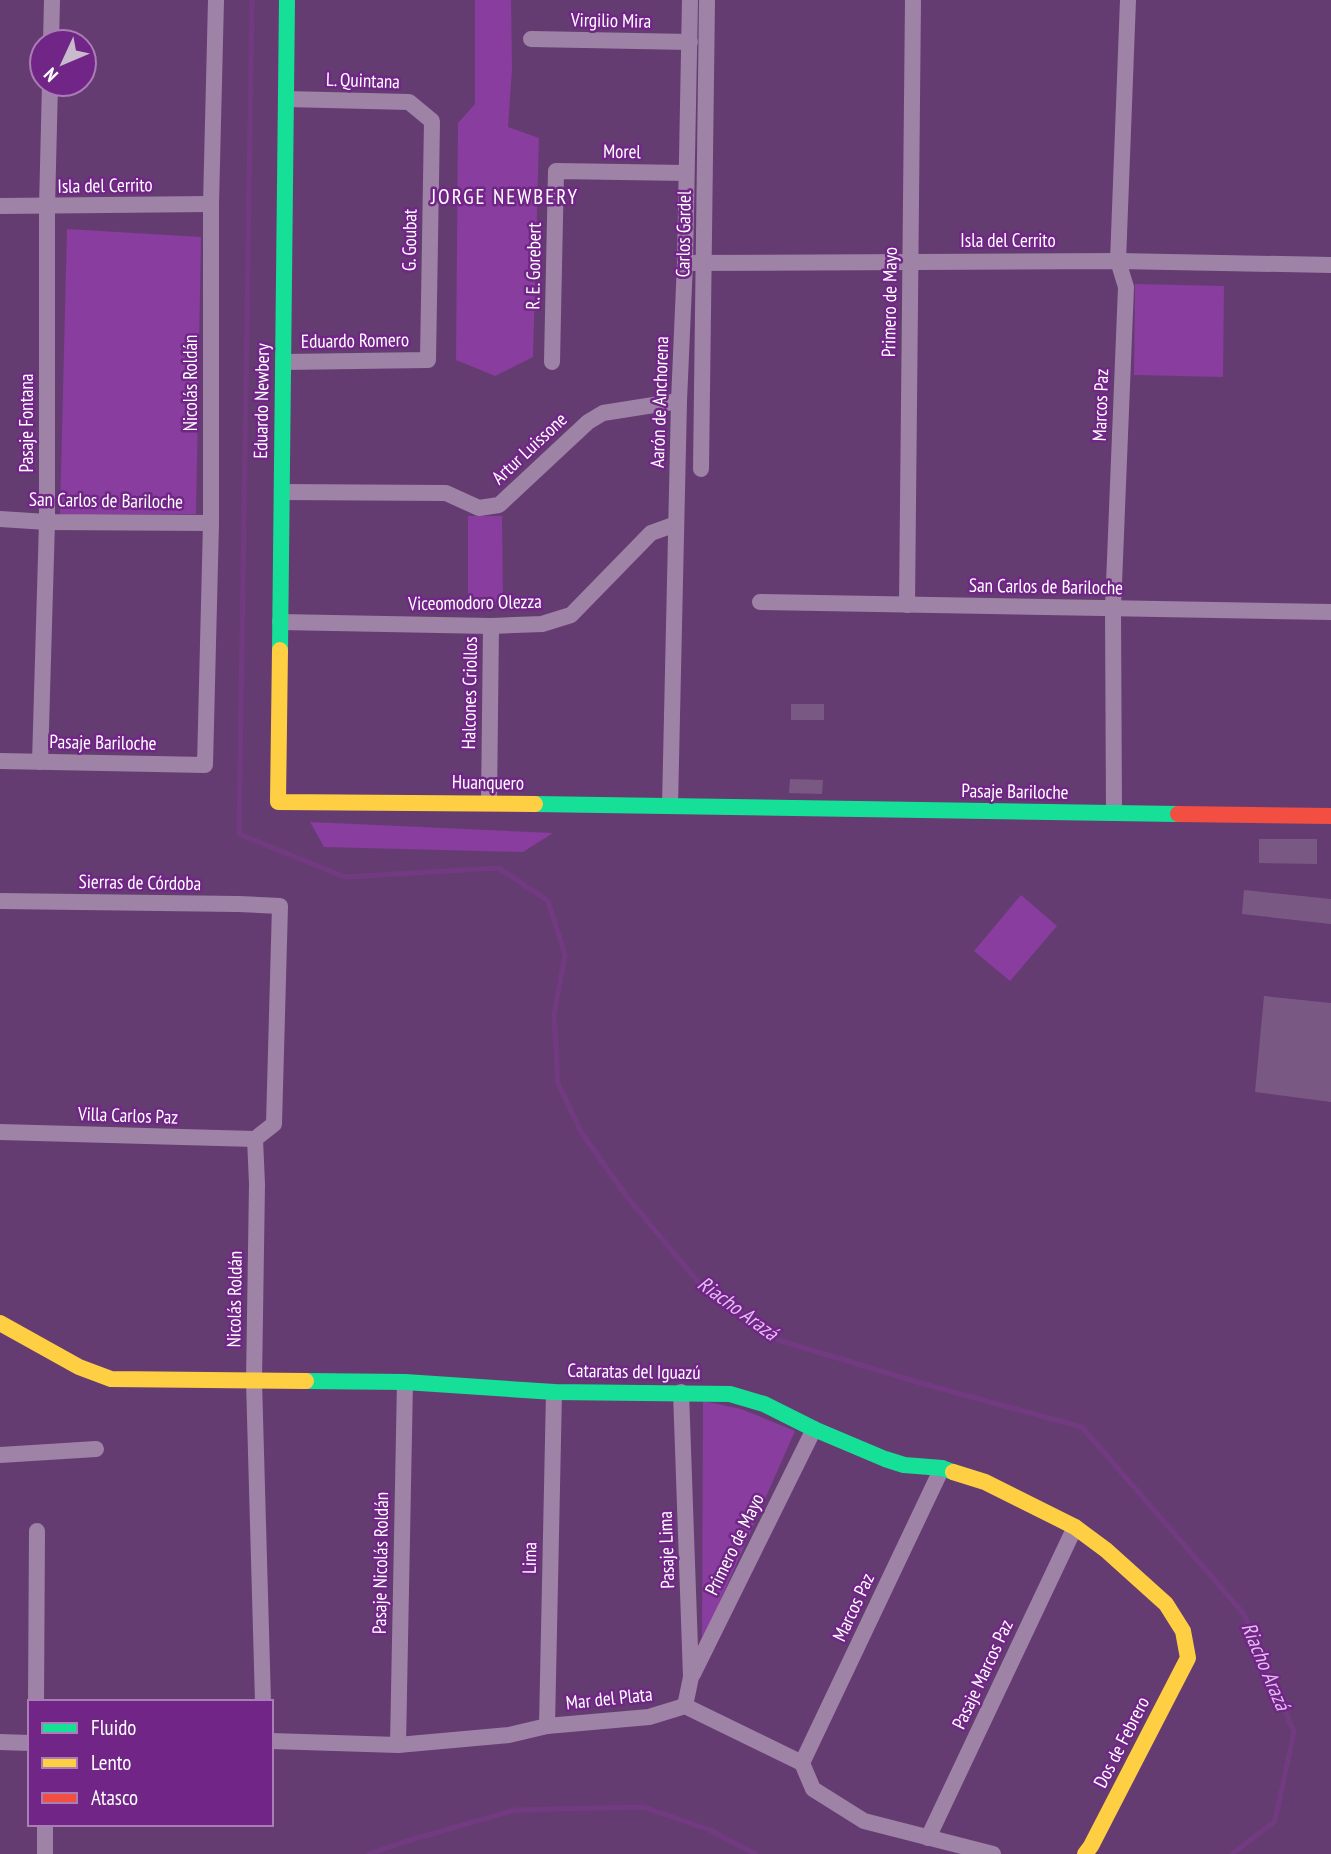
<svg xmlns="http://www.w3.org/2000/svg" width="1331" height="1854" font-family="'PT Sans Narrow',sans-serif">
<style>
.green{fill:#883d9f}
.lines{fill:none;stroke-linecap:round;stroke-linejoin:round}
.stream{stroke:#723b81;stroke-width:5}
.building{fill:#795983}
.street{stroke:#9e83a7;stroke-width:16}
.fast{stroke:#16e098;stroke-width:16}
.slow{stroke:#ffcf43;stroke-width:16}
.jam{stroke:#f24e42;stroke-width:16}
.labels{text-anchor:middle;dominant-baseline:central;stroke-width:5;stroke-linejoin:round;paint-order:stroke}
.street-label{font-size:19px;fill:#fff;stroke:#712687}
.neighbourhood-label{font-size:21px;letter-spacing:2px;fill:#fff;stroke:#712687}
.water-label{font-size:21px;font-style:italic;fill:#e3bdf0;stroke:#712687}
</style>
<rect width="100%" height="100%" fill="#653c71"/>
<g class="green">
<polygon points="475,0 511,0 512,69 508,127 539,138 533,357 495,376 456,360 458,123 475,104"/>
<polygon points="67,229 201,237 196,514 60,514"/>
<polygon points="1135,284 1224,286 1223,377 1134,375"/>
<polygon points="468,516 502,516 503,605 468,605"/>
<polygon points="310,822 553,833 523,852 324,847"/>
<polygon points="1021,895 1057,926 1010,981 974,951"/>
<polygon points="703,1401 741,1409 795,1431 702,1642"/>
</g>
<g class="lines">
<g class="stream">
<polyline points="252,0 239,834 345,877 499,868 548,901 565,955 554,1015 558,1083 581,1132 627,1197 698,1282 778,1340 924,1384 1082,1427 1244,1614 1294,1732 1275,1821 1232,1854"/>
<polyline points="369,1854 407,1841 515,1810 643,1807 710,1830 755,1854"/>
</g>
</g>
<g class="building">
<rect x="791" y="704" width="33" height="16"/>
<polygon points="790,779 823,780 822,794 789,793"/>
<polygon points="1259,839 1317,839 1317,864 1259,863"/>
<polygon points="1244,890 1331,899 1331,924 1242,914"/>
<polygon points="1264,996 1331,1003 1331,1102 1255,1092"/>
</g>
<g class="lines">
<g class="street">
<polyline points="531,39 690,42"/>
<polyline points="51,42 52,0"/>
<polyline points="0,206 211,204"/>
<polyline points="685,263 1118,261 1331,265"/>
<polyline points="283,362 428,360 432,121 409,102 286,99"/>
<polyline points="552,362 556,171 686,173"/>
<polyline points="701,469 707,0"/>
<polyline points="282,492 446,493 479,508 499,505 588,422 603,413 679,401"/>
<polyline points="0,519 47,522 211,523"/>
<polyline points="760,602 1331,612"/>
<polyline points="907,605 913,0"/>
<polyline points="280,622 491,626 542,624 571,615 651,533 676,524"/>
<polyline points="0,761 205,765 211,523 211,204 216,0"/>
<polyline points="40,762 47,522 47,207 50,84"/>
<polyline points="489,803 491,626"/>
<polyline points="670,806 679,401 685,263 690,0"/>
<polyline points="1114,813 1113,608 1126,287 1118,261 1128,0"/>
<polyline points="0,901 238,904 280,906 274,1124 255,1139 257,1184 254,1381 263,1702"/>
<polyline points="0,1132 255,1139"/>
<polyline points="681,1392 691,1677 685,1706"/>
<polyline points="0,1455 96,1449"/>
<polyline points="693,1674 814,1429"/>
<polyline points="36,1702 37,1531"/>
<polyline points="547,1726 554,1392"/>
<polyline points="271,1741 398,1745 509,1735 547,1726 649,1717 685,1706 802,1763 813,1789 864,1821 993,1854"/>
<polyline points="0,1742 30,1743"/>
<polyline points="398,1745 405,1382"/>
<polyline points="802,1763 942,1468"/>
<polyline points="45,1824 45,1854"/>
<polyline points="928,1838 1075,1527"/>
</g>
<g class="fast">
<polyline points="280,650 287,0"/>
<polyline points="535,804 1178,814"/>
<polyline points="306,1381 405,1382 554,1392 730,1394 764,1404 814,1429 885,1459 904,1465 942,1468 953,1472"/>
</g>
<g class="slow">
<polyline points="280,650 278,802 535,804"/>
<polyline points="0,1323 79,1367 111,1379 306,1381"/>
<polyline points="953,1472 985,1482 1075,1527 1106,1550 1166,1604 1183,1631 1188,1658 1091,1846 1085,1854"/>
</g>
<polyline class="jam" points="1178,814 1331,816"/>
</g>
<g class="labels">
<g class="street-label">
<text transform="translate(611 20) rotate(1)">Virgilio Mira</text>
<text transform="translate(363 80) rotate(2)">L. Quintana</text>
<text transform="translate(622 151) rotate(1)">Morel</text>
<text transform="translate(105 185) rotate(-1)">Isla del Cerrito</text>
<text transform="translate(683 234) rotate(-89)">Carlos Gardel</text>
<text transform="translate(409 240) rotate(-89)">G. Goubat</text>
<text x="1008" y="240">Isla del Cerrito</text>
<text transform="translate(533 266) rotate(-89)">R. E. Gorebert</text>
<text transform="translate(889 302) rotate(-89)">Primero de Mayo</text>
<text transform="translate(355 340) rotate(-1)">Eduardo Romero</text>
<text transform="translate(190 383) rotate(-90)">Nicolás Roldán</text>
<text transform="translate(261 401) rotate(-89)">Eduardo Newbery</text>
<text transform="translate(659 402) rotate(-88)">Aarón de Anchorena</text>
<text transform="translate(1100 405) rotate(-88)">Marcos Paz</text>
<text transform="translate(26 423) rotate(-90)">Pasaje Fontana</text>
<text transform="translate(529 448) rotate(-43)">Artur Luissone</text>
<text transform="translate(106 500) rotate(1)">San Carlos de Bariloche</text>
<text transform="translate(1046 586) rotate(1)">San Carlos de Bariloche</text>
<text transform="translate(475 602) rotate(-1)">Viceomodoro Olezza</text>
<text transform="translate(469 693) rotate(-89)">Halcones Criollos</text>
<text transform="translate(103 742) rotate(1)">Pasaje Bariloche</text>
<text transform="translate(488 782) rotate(1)">Huanquero</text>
<text transform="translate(1015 791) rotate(1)">Pasaje Bariloche</text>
<text transform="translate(140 882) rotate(1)">Sierras de Córdoba</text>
<text transform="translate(128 1115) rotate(2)">Villa Carlos Paz</text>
<text transform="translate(234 1299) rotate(-89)">Nicolás Roldán</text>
<text transform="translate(634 1371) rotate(1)">Cataratas del Iguazú</text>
<text transform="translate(734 1544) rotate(-64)">Primero de Mayo</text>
<text transform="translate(666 1550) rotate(-92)">Pasaje Lima</text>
<text transform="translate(529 1558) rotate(-89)">Lima</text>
<text transform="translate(380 1563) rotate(-89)">Pasaje Nicolás Roldán</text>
<text transform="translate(853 1607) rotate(-65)">Marcos Paz</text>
<text transform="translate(982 1674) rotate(-65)">Pasaje Marcos Paz</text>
<text transform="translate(609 1698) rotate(-6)">Mar del Plata</text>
<text transform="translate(1121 1742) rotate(-63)">Dos de Febrero</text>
</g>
<g class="neighbourhood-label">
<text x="505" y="196">JORGE NEWBERY</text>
</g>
<g class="water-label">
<text transform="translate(738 1308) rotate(36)">Riacho Arazá</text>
<text transform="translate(1266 1666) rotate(67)">Riacho Arazá</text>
</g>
</g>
<rect x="28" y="1700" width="245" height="126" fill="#712687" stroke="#aa7db7" stroke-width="2"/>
<rect x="42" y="1723" width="35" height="10" fill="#16e098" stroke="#aa7db7" stroke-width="2"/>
<text x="91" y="1735" font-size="21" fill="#ffffff">Fluido</text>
<rect x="42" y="1758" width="35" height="10" fill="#ffcf43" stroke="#aa7db7" stroke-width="2"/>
<text x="91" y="1770" font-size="21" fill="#ffffff">Lento</text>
<rect x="42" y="1793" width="35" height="10" fill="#f24e42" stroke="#aa7db7" stroke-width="2"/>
<text x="91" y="1805" font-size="21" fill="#ffffff">Atasco</text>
<g transform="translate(63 63) rotate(226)"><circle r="33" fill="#712687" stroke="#aa7db7" stroke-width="2"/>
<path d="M0-5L12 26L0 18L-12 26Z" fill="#c9bbcd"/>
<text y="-10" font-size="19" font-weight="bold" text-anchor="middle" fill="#ffffff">N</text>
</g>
</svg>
